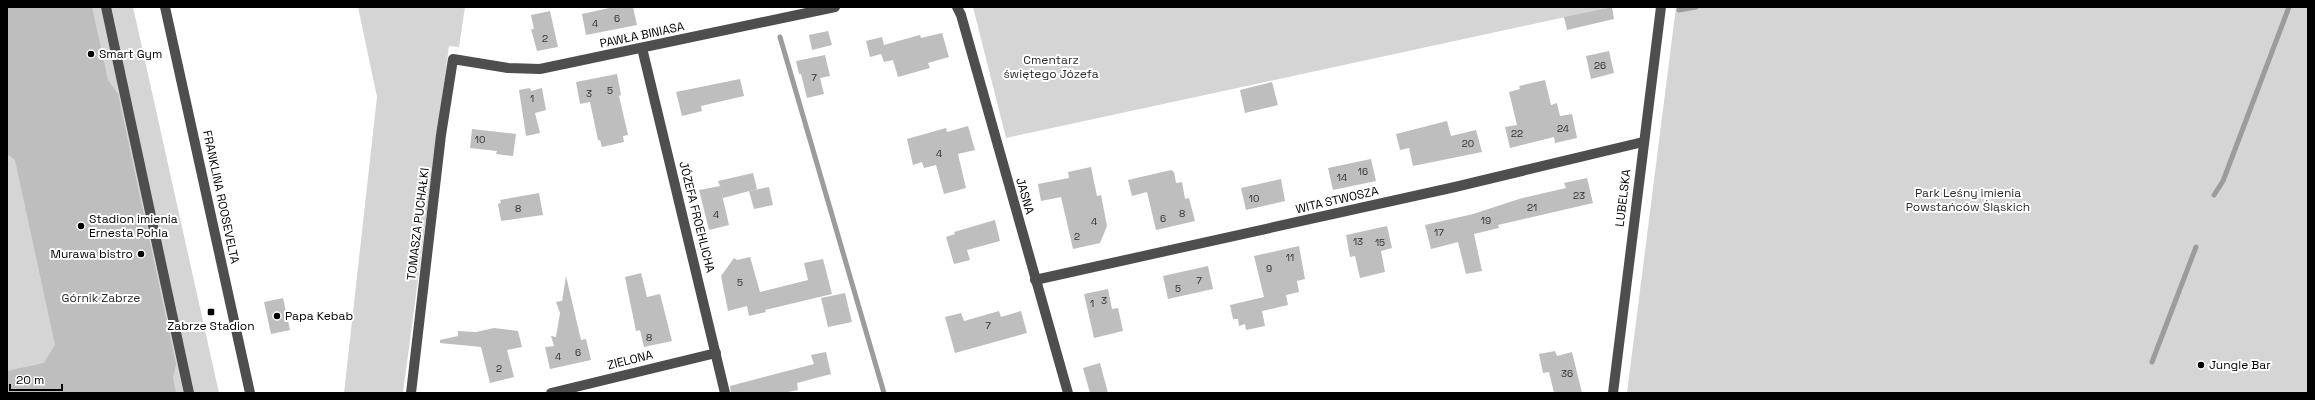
<svg xmlns="http://www.w3.org/2000/svg" width="2315" height="400" font-family="'Space Grotesk',sans-serif">
<style>
.green{fill:#d5d5d5}
.lines{fill:none;stroke-linecap:round;stroke-linejoin:round}
.stream{stroke:#9c9c9c;stroke-width:5}
.building{fill:#bebebe}
.minor{stroke:#4e4e4e;stroke-width:10}
.poi-dot{fill:#000;stroke:#fff;stroke-width:1.5}
.labels{text-anchor:middle;dominant-baseline:central;stroke-width:4;stroke-linejoin:round;paint-order:stroke}
.number-label{font-size:10px;fill:#303030}
.street-label{font-size:12px;fill:#000;stroke:#fff}
.poi-label{font-size:12px;fill:#000;stroke:#fff;text-anchor:start}
.park-label{font-size:12px;fill:#2c2c2c;stroke:#fff}
</style>
<rect width="100%" height="100%" fill="#fff"/>
<g class="green">
<polygon points="7,7 133,7 219,393 7,393"/>
<polygon points="358,7 465,7 459,47 449,46 403,393 344,393 377,97"/>
<polygon points="973,7 1612,7 1006,138"/>
<polygon points="1676,7 2308,7 2308,393 1627,393"/>
</g>
<g class="lines">
<g class="stream">
<polyline points="1679,10 1696,7"/>
<polyline points="780,37 884,393"/>
<polyline points="2214,195 2223,181 2289,7"/>
<polyline points="2152,362 2196,247"/>
</g>
</g>
<g class="building">
<polygon points="7,7 92,7 108,80 118,94 176,364 173,378 176,393 7,393 7,371 44,363 55,345 15,160 7,154"/>
<polygon points="614,7 633,7 637,25 586,35 582,14"/>
<polygon points="1612,7 1614,19 1567,30 1564,17"/>
<polygon points="550,11 558,47 537,51 531,29 534,29 531,15"/>
<polygon points="828,31 832,45 812,50 809,35"/>
<polygon points="942,33 949,57 928,63 930,68 898,77 893,60 884,62 881,54 870,57 866,41 882,37 884,45 920,35 921,38"/>
<polygon points="1609,51 1614,73 1591,79 1586,56"/>
<polygon points="825,55 830,76 820,78 824,94 807,98 801,74 799,74 796,61"/>
<polygon points="617,74 621,95 619,96 628,135 623,136 624,142 602,147 600,140 598,140 590,102 580,104 576,82"/>
<polygon points="740,79 744,96 701,106 702,111 682,116 676,92"/>
<polygon points="1545,80 1551,105 1557,103 1560,116 1572,114 1577,138 1555,143 1554,137 1510,148 1505,127 1517,125 1509,92 1520,89 1519,86"/>
<polygon points="1272,82 1278,105 1245,113 1240,90"/>
<polygon points="530,88 531,91 542,88 546,110 535,113 540,133 526,136 519,90"/>
<polygon points="1447,121 1451,136 1476,130 1482,152 1413,166 1409,148 1400,150 1396,134"/>
<polygon points="968,126 975,150 958,154 966,188 944,194 936,165 924,168 922,162 913,165 907,139 946,128 947,132"/>
<polygon points="472,129 516,134 513,156 496,154 497,151 470,148"/>
<polygon points="1371,159 1376,181 1333,190 1328,168"/>
<polygon points="1091,167 1097,196 1101,195 1107,226 1100,243 1073,249 1061,197 1041,201 1038,184 1069,178 1068,172"/>
<polygon points="1171,170 1174,172 1176,183 1182,182 1185,199 1189,198 1195,221 1156,230 1147,192 1132,196 1128,180"/>
<polygon points="753,173 757,189 723,198 720,186 729,225 709,230 699,190 720,186 718,181"/>
<polygon points="1587,178 1593,203 1498,225 1499,228 1474,234 1482,271 1466,274 1458,242 1431,249 1425,225 1473,214 1519,199 1566,188 1564,183"/>
<polygon points="1281,179 1285,201 1246,210 1241,188"/>
<polygon points="769,187 773,205 754,209 749,191"/>
<polygon points="539,193 543,215 501,221 498,204 501,203 500,200"/>
<polygon points="995,220 1000,241 967,250 970,260 954,264 946,237 955,234 954,232"/>
<polygon points="1387,226 1392,248 1381,251 1385,272 1360,278 1355,256 1350,257 1346,235"/>
<polygon points="1299,246 1305,279 1297,281 1299,292 1286,295 1288,305 1262,311 1265,326 1246,330 1245,324 1239,326 1238,319 1233,319 1230,305 1264,297 1254,256"/>
<polygon points="750,257 760,292 808,280 804,263 823,259 832,294 765,310 766,312 749,316 747,306 728,311 721,276 734,258 737,260"/>
<polygon points="1208,266 1213,289 1168,299 1163,276"/>
<polygon points="641,273 647,297 660,294 672,341 644,347 640,330 636,331 625,277"/>
<polygon points="566,276 581,340 586,339 591,360 550,369 545,347 554,346 551,336 556,337 560,313 556,302 562,301"/>
<polygon points="1108,289 1112,309 1118,308 1123,331 1094,338 1084,294"/>
<polygon points="845,293 852,322 828,327 821,298"/>
<polygon points="283,298 290,330 271,334 264,302"/>
<polygon points="999,311 1001,317 1021,311 1027,333 955,353 945,317 961,313 964,321"/>
<polygon points="494,328 518,331 522,347 507,350 514,377 490,383 481,347 440,343 440,340 458,336 458,331 476,332"/>
<polygon points="1555,351 1557,356 1572,352 1582,393 1554,393 1549,372 1543,373 1539,354"/>
<polygon points="826,352 831,374 797,383 798,390 783,393 731,393 730,386 814,364 811,355"/>
<polygon points="1100,363 1108,393 1090,393 1083,368"/>
</g>
<g class="lines">
<g class="minor">
<polyline points="106,7 189,393"/>
<polyline points="165,7 250,393"/>
<polyline points="957,7 961,15 1068,393"/>
<polyline points="642,48 725,393"/>
<polyline points="1035,280 1455,187 1643,142"/>
<polyline points="411,393 441,135 453,59 508,68 540,69 835,7"/>
<polyline points="551,393 716,353"/>
<polyline points="1613,393 1661,7"/>
</g>
</g>
<g class="poi-dot">
<circle cx="91" cy="54" r="4"/>
<circle cx="81" cy="226" r="4"/>
<circle cx="141" cy="254" r="4"/>
<rect x="207" y="308" width="8" height="8" rx="2"/>
<circle cx="277" cy="316" r="4"/>
<circle cx="2201" cy="365" r="4"/>
</g>
<g class="labels">
<g class="number-label">
<text x="617" y="18">6</text>
<text x="595" y="23">4</text>
<text x="545" y="38">2</text>
<text x="1600" y="65">26</text>
<text x="814" y="77">7</text>
<text x="610" y="90">5</text>
<text x="589" y="93">3</text>
<text x="532" y="98">1</text>
<text x="1563" y="128">24</text>
<text x="1517" y="133">22</text>
<text x="480" y="139">10</text>
<text x="1468" y="143">20</text>
<text x="939" y="153">4</text>
<text x="1363" y="171">16</text>
<text x="1342" y="177">14</text>
<text x="1579" y="195">23</text>
<text x="1254" y="198">10</text>
<text x="1532" y="207">21</text>
<text x="518" y="208">8</text>
<text x="1182" y="213">8</text>
<text x="716" y="214">4</text>
<text x="1163" y="218">6</text>
<text x="1486" y="220">19</text>
<text x="1094" y="221">4</text>
<text x="1439" y="232">17</text>
<text x="1077" y="236">2</text>
<text x="1358" y="241">13</text>
<text x="1380" y="242">15</text>
<text x="1290" y="257">11</text>
<text x="1269" y="268">9</text>
<text x="1199" y="280">7</text>
<text x="740" y="282">5</text>
<text x="1178" y="288">5</text>
<text x="1104" y="300">3</text>
<text x="1092" y="303">1</text>
<text x="988" y="325">7</text>
<text x="649" y="337">8</text>
<text x="578" y="352">6</text>
<text x="558" y="356">4</text>
<text x="499" y="368">2</text>
<text x="1567" y="373">36</text>
</g>
<g class="street-label">
<text transform="translate(642 35) rotate(-12)">PAWŁA BINIASA</text>
<text transform="translate(1025 196) rotate(74)">JASNA</text>
<text transform="translate(221 197) rotate(78)">FRANKLINA ROOSEVELTA</text>
<text transform="translate(1623 198) rotate(-83)">LUBELSKA</text>
<text transform="translate(1337 200) rotate(-13)">WITA STWOSZA</text>
<text transform="translate(697 217) rotate(76)">JÓZEFA FROEHLICHA</text>
<text transform="translate(418 224) rotate(-83)">TOMASZA PUCHAŁKI</text>
<text transform="translate(630 360) rotate(-14)">ZIELONA</text>
</g>
<g class="poi-label">
<text x="99" y="54">Smart Gym</text>
<text x="89" y="219">Stadion imienia<tspan x="89" dy="14">Ernesta Pohla</tspan></text>
<text x="133" y="254" text-anchor="end">Murawa bistro</text>
<text x="285" y="316">Papa Kebab</text>
<text x="211" y="326" text-anchor="middle">Zabrze Stadion</text>
<text x="2209" y="365">Jungle Bar</text>
</g>
<g class="park-label">
<text x="1051" y="60">Cmentarz<tspan x="1051" dy="14">świętego Józefa</tspan></text>
<text x="1968" y="193">Park Leśny imienia<tspan x="1968" dy="14">Powstańców Śląskich</tspan></text>
<text x="101" y="298">Górnik Zabrze</text>
</g>
</g>
<rect width="2315" height="400" fill="none" stroke="#000000" stroke-width="16"/>
<path d="M10 384v6h52v-6" fill="none" stroke="#000000" stroke-width="2"/>
<text x="16" y="384" font-size="12" fill="#000000" stroke="#ffffff" stroke-width="3" paint-order="stroke">20 m</text>
</svg>
